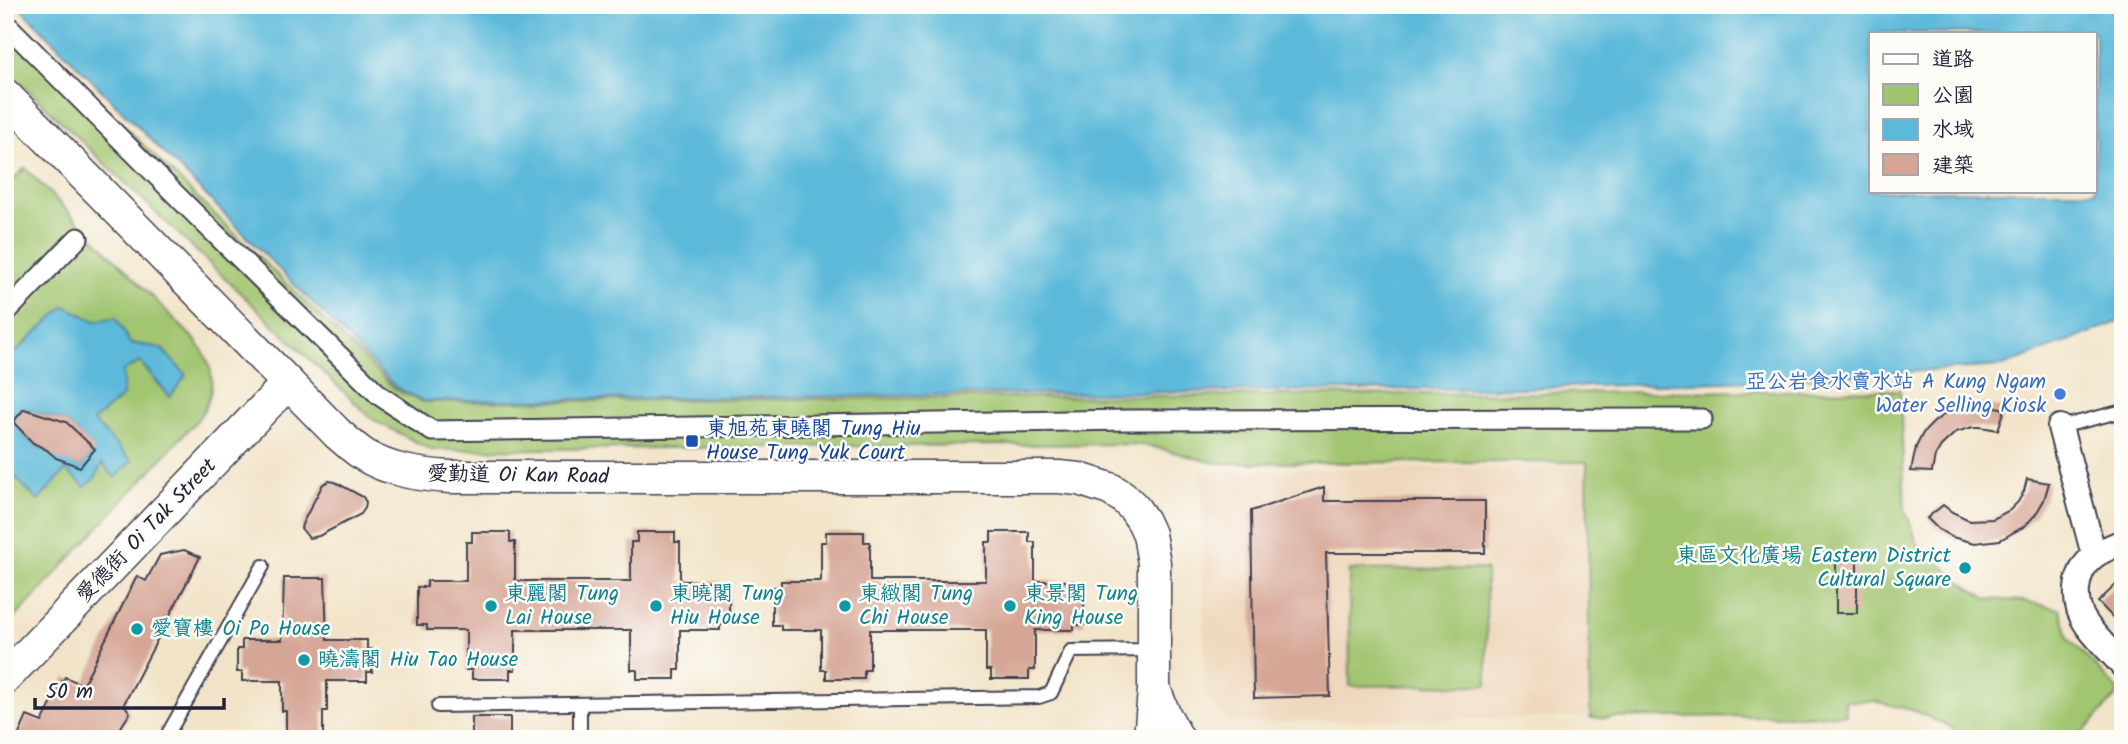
<svg xmlns="http://www.w3.org/2000/svg" width="2128" height="744" font-family="Kalam,'LXGW WenKai TC',sans-serif">
<style>
.built{fill:#eed7bb;fill-rule:evenodd}
.green{fill:#a1c56f;stroke:#627455;stroke-width:2}
.water{fill:#5cb9da;stroke:#3f6e8a;stroke-width:2;fill-rule:evenodd}
.building{fill:#d5a595}
.lines{fill:none;stroke-linecap:round;stroke-linejoin:round}
.service-casing{stroke:#413f50;stroke-width:16}
.pedestrian-casing{stroke:#413f50;stroke-width:23}
.minor-casing{stroke:#413f50;stroke-width:28}
.tertiary-casing{stroke:#413f50;stroke-width:35}
.service{stroke:#fff;stroke-width:12}
.pedestrian{stroke:#fff;stroke-width:19}
.minor{stroke:#fff;stroke-width:24}
.tertiary{stroke:#fff;stroke-width:32}
.shop-dot{fill:#3f7fe0;stroke:#fdfcf7;stroke-width:2.5}
.transit-dot{fill:#1a4fb4;stroke:#fdfcf7;stroke-width:2.5}
.culture-dot{fill:#0f9aa8;stroke:#fdfcf7;stroke-width:2.5}
.labels{text-anchor:middle;dominant-baseline:central;stroke-width:5;stroke-linejoin:round;paint-order:stroke}
.shop-label{font-size:21px;fill:#366cbe;stroke:#fdfcf7;text-anchor:end}
.transit-label{font-size:21px;fill:#164399;stroke:#fdfcf7;text-anchor:start}
.street-label{font-size:21px;fill:#22223b;stroke:#fdfcf7}
.culture-label{font-size:21px;fill:#0d838f;stroke:#fdfcf7;text-anchor:start}
</style>
<rect width="100%" height="100%" fill="#fdfcf7"/>
<filter id="ink" filterUnits="userSpaceOnUse"><feTurbulence type="fractalNoise" baseFrequency=".0143" numOctaves="2"/><feDisplacementMap in="SourceGraphic" scale="14" xChannelSelector="R" yChannelSelector="G"/><feConvolveMatrix kernelMatrix="1 2 1 2 8 2 1 2 1" color-interpolation-filters="sRGB"/></filter>
<filter id="wash" filterUnits="userSpaceOnUse"><feTurbulence type="fractalNoise" baseFrequency=".00686" numOctaves="4" result="noise"/><feDisplacementMap in="SourceGraphic" scale="28" xChannelSelector="R" yChannelSelector="G"/><feGaussianBlur stdDeviation="1.57" result="paint"/><feColorMatrix in="noise" values="0 0 0 0 0 0 0 0 0 0 0 0 0 0 0 0 0 1.4 0 .05"/><feComposite in="paint" operator="in"/></filter>
<g filter="url(#wash)">
<rect width="100%" height="100%" fill="#f2e4c9"/>
<path class="built" d="M1584 466 1588 717 1228 723 1205 695 1201 471ZM1324 487V501H1485V552L1326 553 1330 696 1254 698 1251 511Z"/>
<g class="green">
<polygon points="5,11 396,390 423,402 1900,390 1905,510 1918,544 1959,581 1988,599 2023,601 2060,609 2069,639 2120,692 2077,739 1975,739 1915,711 1874,701 1845,701 1846,715 1590,718 1587,462 1215,463 1150,446 1129,444 431,450 372,419 5,68"/>
<path d="M25 168 196 341C216 366 217 393 198 419L5 629V188Z"/>
<polygon points="1486,569 1487,685 1350,686 1349,570"/>
</g>
<g class="water">
<path d="M17 5H2123V320L2003 366 1756 381 1531 388 424 401 397 388ZM1871 33H2095V191H1871Z"/>
<path d="M65 306 95 321 116 317 130 343 161 348 186 375 170 397 140 362 123 371V396L93 421 132 461 115 478 102 463 96 477 85 487 66 470 38 501 15 477 5 486V356L12 355ZM24 409 66 422 94 449 80 467 32 443 13 422Z"/>
</g>
<g id="blocks">
<g class="building">
<polygon points="1982,404 2005,409 1998,430 1981,427 1973,427 1956,432 1941,446 1935,456 1932,472 1911,471 1916,447 1923,433 1934,422 1946,413 1969,406"/>
<polygon points="24,409 66,422 95,449 80,467 56,458 47,450 33,443 13,422"/>
<polygon points="2027,479 2049,483 2044,500 2036,514 2025,526 2000,540 1975,543 1952,537 1938,529 1927,518 1943,505 1952,512 1969,520 1993,519 2010,510 2018,502 2024,491"/>
<polygon points="329,481 335,482 363,497 366,502 365,508 361,514 319,536 309,538 301,528 303,522 323,484"/>
<polygon points="1324,487 1324,501 1485,501 1485,553 1326,553 1330,696 1254,698 1251,511"/>
<polygon points="472,532 510,532 510,542 515,542 515,581 631,581 631,542 637,542 637,532 675,532 675,542 680,542 680,581 720,581 720,587 729,587 729,625 720,625 720,630 680,630 680,670 675,670 675,679 637,679 637,670 631,670 631,630 515,630 515,670 510,670 510,679 472,679 472,670 466,670 466,630 427,630 427,625 417,625 417,587 427,587 427,581 466,581 466,542 472,542"/>
<polygon points="826,532 864,532 864,542 870,542 870,581 986,581 986,542 991,542 991,532 1029,532 1029,542 1035,542 1035,581 1074,581 1074,587 1084,587 1084,625 1074,625 1074,630 1035,630 1035,670 1029,670 1029,679 991,679 991,670 986,670 986,630 870,630 870,670 864,670 864,679 826,679 826,670 821,670 821,630 781,630 781,625 772,625 772,587 781,587 781,581 821,581 821,542 826,542"/>
<polygon points="184,550 200,557 124,704 130,713 118,732 95,735 93,739 17,739 27,716 42,722 65,677 83,685 137,576 146,581 160,555"/>
<rect x="1836" y="559" width="21" height="54"/>
<polygon points="284,578 325,578 327,640 367,640 367,649 372,649 372,672 367,672 367,681 327,681 327,711 323,711 323,739 286,739 286,711 282,711 282,681 242,681 242,672 237,672 237,649 242,649 242,640 282,640"/>
<polygon points="2123,578 2123,628 2098,602"/>
<rect x="472" y="717" width="38" height="22"/>
</g>
</g>
</g>
<g filter="url(#ink)">
<use href="#blocks" fill-opacity="0" stroke="#413f50" stroke-width="2"/>
<g class="lines">
<g class="service-casing">
<g id="service">
<polyline points="2060,427 2123,411"/>
<polyline points="580,704 580,739"/>
<polyline points="438,706 1039,697 1051,693 1071,651 1154,650"/>
<polyline points="165,739 263,566"/>
</g>
</g>
<g class="pedestrian-casing">
<g id="pedestrian">
<polyline points="5,23 183,202 379,395 432,431 1128,420 1702,419"/>
<polyline points="5,313 78,238"/>
</g>
</g>
<g class="minor-casing">
<g id="minor">
<polyline points="2060,427 2094,555"/>
<path d="M2123 542C2113 546 2102 550 2094 556 2073 572 2072 605 2087 625 2097 639 2111 652 2123 666"/>
</g>
</g>
<g class="tertiary-casing">
<g id="tertiary">
<path d="M5 95 338 434C346 441 355 449 364 455 389 471 421 475 450 477H1059L1079 479 1110 489 1123 497 1134 508 1143 521 1149 534 1154 563V690L1150 739"/>
<polyline points="5,678 288,383"/>
<polyline points="1155,691 1164,714 1178,739"/>
</g>
</g>
<use href="#service" class="service"/>
<use href="#pedestrian" class="pedestrian"/>
<use href="#minor" class="minor"/>
<use href="#tertiary" class="tertiary"/>
</g>
</g>
<circle class="shop-dot" cx="2060" cy="394" r="7"/>
<rect class="transit-dot" x="685" y="434" width="14" height="14" rx="3.5"/>
<g class="culture-dot">
<circle cx="1965" cy="568" r="7"/>
<circle cx="491" cy="606" r="7"/>
<circle cx="656" cy="606" r="7"/>
<circle cx="845" cy="606" r="7"/>
<circle cx="1010" cy="606" r="7"/>
<circle cx="137" cy="629" r="7"/>
<circle cx="304" cy="660" r="7"/>
</g>
<g class="labels">
<g class="shop-label">
<text x="2046" y="382">亞公岩食水賣水站 A Kung Ngam<tspan x="2046" dy="24">Water Selling Kiosk</tspan></text>
</g>
<g class="transit-label">
<text x="706" y="429">東旭苑東曉閣 Tung Hiu<tspan x="706" dy="24">House Tung Yuk Court</tspan></text>
</g>
<g class="street-label">
<text transform="translate(518 476) rotate(1)">愛勤道 Oi Kan Road</text>
<text transform="translate(147 531) rotate(-46)">愛德街 Oi Tak Street</text>
</g>
<g class="culture-label">
<text x="1951" y="556" text-anchor="end">東區文化廣場 Eastern District<tspan x="1951" dy="24">Cultural Square</tspan></text>
<text x="505" y="594">東麗閣 Tung<tspan x="505" dy="24">Lai House</tspan></text>
<text x="670" y="594">東曉閣 Tung<tspan x="670" dy="24">Hiu House</tspan></text>
<text x="859" y="594">東緻閣 Tung<tspan x="859" dy="24">Chi House</tspan></text>
<text x="1024" y="594">東景閣 Tung<tspan x="1024" dy="24">King House</tspan></text>
<text x="151" y="629">愛寶樓 Oi Po House</text>
<text x="318" y="660">曉濤閣 Hiu Tao House</text>
</g>
</g>
<rect width="2128" height="744" fill="none" stroke="#fdfcf7" stroke-width="28"/>
<rect x="1869" y="32" width="228" height="161" fill="#fdfcf7" stroke="#a5a5ac" stroke-width="2"/>
<rect x="1883" y="54" width="35" height="10" fill="#ffffff" stroke="#a5a5ac" stroke-width="2"/>
<text x="1932" y="66" font-size="21" fill="#22223b">道路</text>
<rect x="1883" y="84" width="35" height="21" fill="#a1c56f" stroke="#a5a5ac" stroke-width="2"/>
<text x="1932" y="102" font-size="21" fill="#22223b">公園</text>
<rect x="1883" y="119" width="35" height="21" fill="#5cb9da" stroke="#a5a5ac" stroke-width="2"/>
<text x="1932" y="136" font-size="21" fill="#22223b">水域</text>
<rect x="1883" y="154" width="35" height="21" fill="#d5a595" stroke="#a5a5ac" stroke-width="2"/>
<text x="1932" y="172" font-size="21" fill="#22223b">建築</text>
<path d="M35 698v10h189v-10" fill="none" stroke="#22223b" stroke-width="3.5"/>
<text x="46" y="698" font-size="21" fill="#22223b" stroke="#fdfcf7" stroke-width="5" paint-order="stroke">50 m</text>
</svg>
